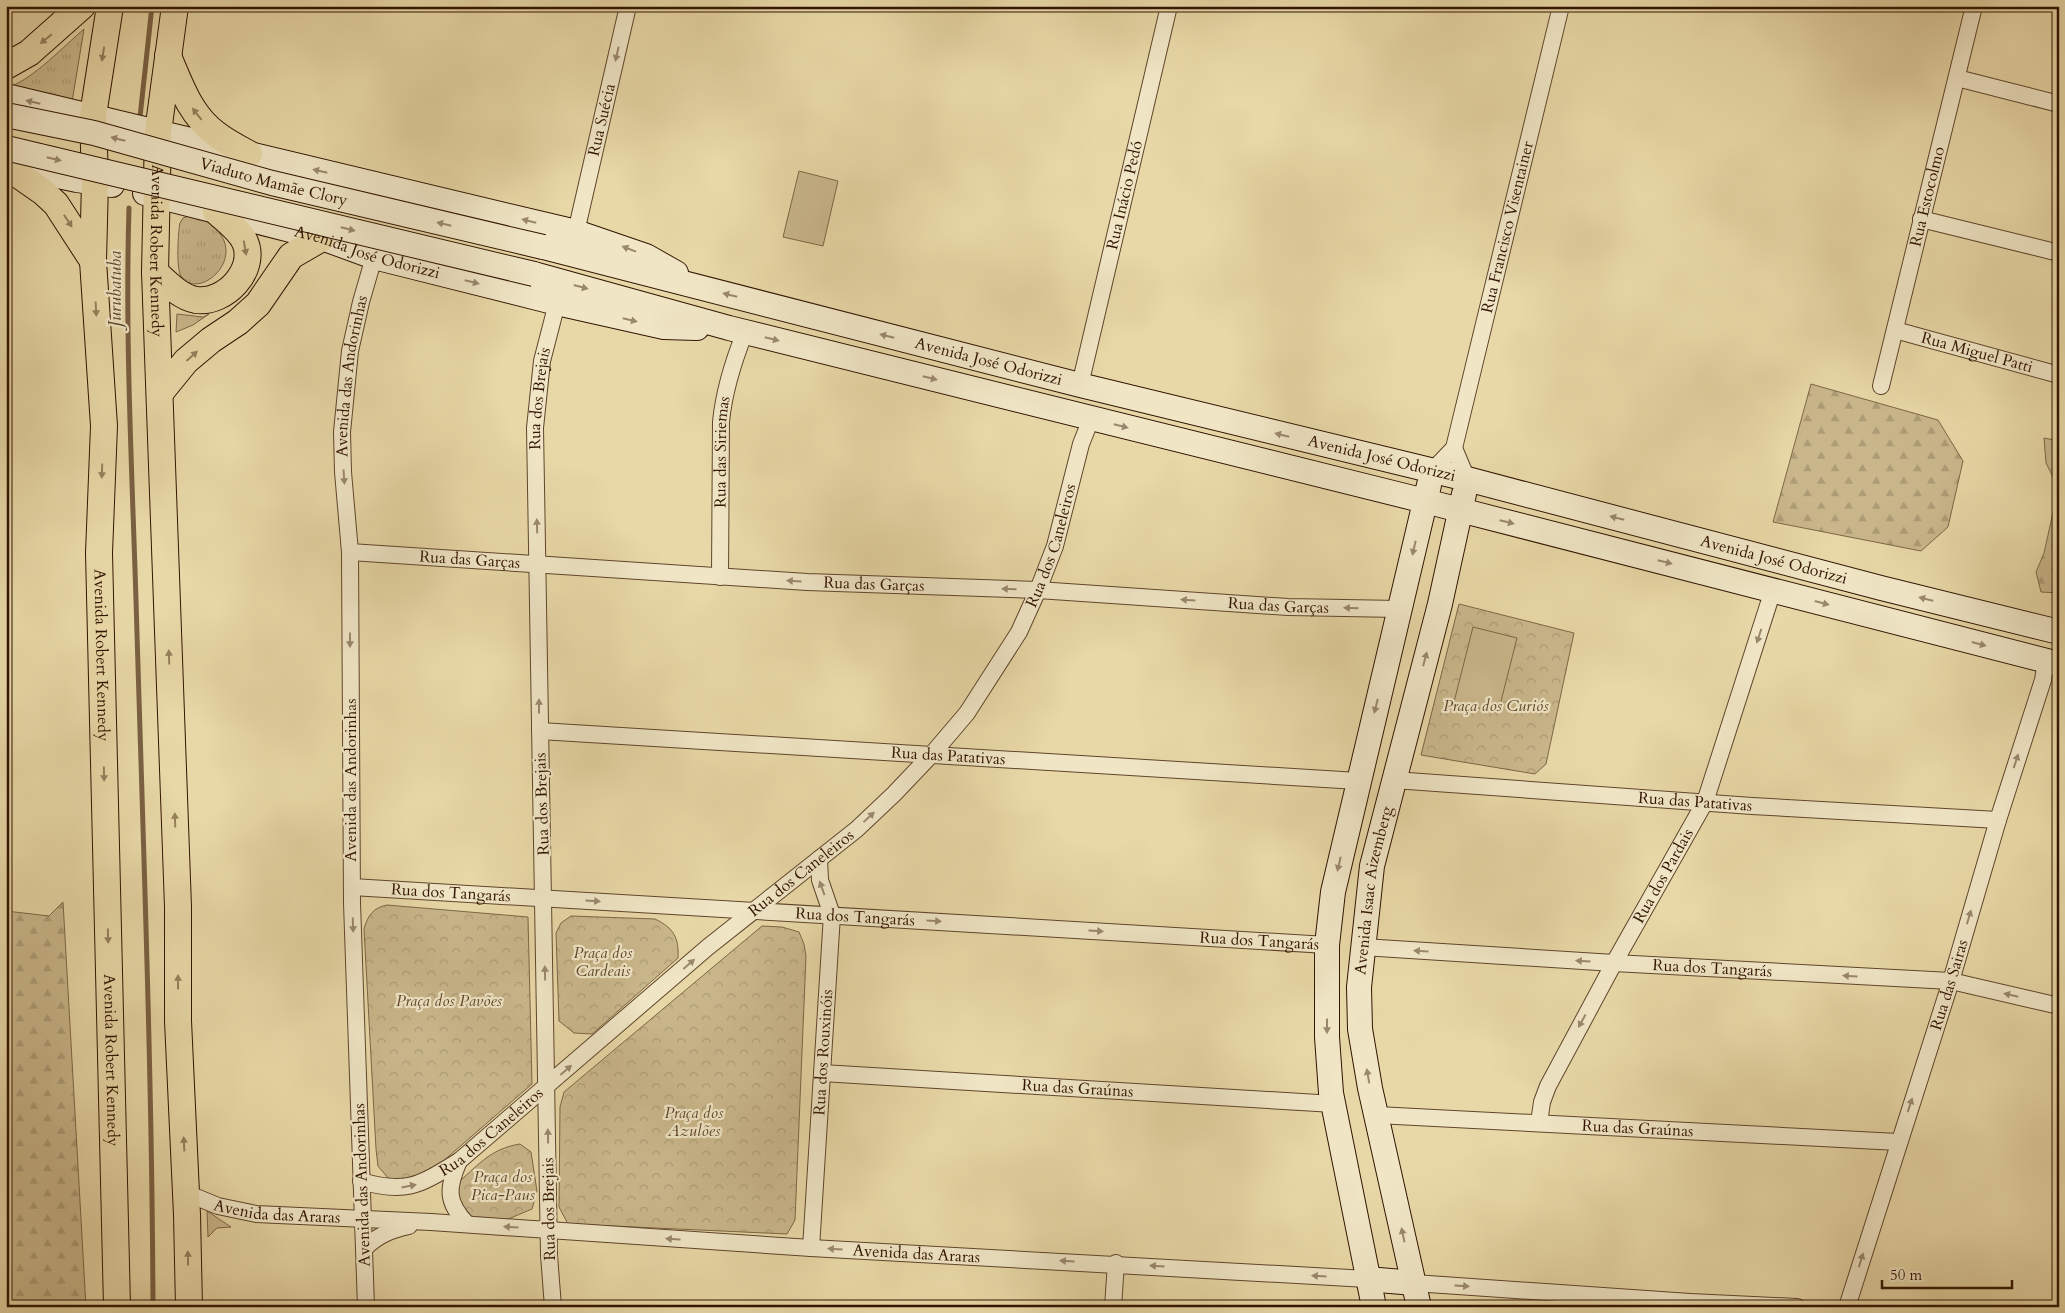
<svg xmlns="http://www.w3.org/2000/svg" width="2065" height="1313" font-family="Cardo,serif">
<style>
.grass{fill:url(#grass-tufts);stroke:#7d6646}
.forest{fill:url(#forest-firs);stroke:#7d6646}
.park{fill:url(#park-crowns);stroke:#7d6646}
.pitch{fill:#c9b78b;stroke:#7d6646}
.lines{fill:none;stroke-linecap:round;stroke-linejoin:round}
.stream{stroke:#7a6143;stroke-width:5}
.street-casing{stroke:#5f452b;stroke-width:18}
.secondary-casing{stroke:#311402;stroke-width:26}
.primary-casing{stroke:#311402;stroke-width:28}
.street{stroke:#f0e6c6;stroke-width:16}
.secondary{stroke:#f0e6c6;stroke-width:24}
.primary{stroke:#e8d8a7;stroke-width:26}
.secondary-bridge-casing{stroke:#311402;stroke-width:26;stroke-linecap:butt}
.secondary-bridge{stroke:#f0e6c6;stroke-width:24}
.oneway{fill:#96805d}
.oneway2{fill:#9a886e}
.labels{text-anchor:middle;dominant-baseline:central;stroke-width:4.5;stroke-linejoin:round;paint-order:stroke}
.street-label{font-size:16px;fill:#311402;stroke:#f0e6c6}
.park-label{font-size:16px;font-style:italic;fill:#5f452b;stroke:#f0e6c6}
.water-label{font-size:18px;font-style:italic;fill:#61482e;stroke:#f0e6c6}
</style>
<defs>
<pattern id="grass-tufts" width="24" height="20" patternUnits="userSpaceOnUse" patternTransform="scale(1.25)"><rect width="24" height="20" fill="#c9b78b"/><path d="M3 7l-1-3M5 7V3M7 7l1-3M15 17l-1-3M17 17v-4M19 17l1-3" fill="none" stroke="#ad9c76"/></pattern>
<pattern id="forest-firs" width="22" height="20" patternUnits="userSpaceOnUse" patternTransform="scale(1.25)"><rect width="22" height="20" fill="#c9b78b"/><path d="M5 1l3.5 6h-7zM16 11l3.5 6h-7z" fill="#ad9c76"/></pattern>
<pattern id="park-crowns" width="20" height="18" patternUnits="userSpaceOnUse" patternTransform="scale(1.25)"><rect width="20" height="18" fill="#c9b78b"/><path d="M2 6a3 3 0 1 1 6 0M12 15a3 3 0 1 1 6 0" fill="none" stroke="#ad9c76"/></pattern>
</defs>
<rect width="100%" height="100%" fill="#e8d8a7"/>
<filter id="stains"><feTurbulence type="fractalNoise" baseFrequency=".004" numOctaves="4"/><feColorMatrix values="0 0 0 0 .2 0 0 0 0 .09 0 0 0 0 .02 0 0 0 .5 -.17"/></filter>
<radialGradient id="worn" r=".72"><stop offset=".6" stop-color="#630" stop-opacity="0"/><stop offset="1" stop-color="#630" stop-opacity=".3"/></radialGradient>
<g class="grass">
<path d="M84 29 72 102 11 86C34 78 64 46 84 29Z"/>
<path d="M189 216C203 218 213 223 221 235 241 265 196 300 181 276 176 269 178 232 180 223L183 218Z"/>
<polygon points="177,314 203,317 209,314 193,325 176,332"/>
<polygon points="207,1211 231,1227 217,1228 208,1237"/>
</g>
<g class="forest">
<polygon points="1811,384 1938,420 1963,461 1948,527 1921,551 1773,522"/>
<polygon points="2044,438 2059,441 2059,593 2041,592 2036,572 2044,553 2054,508 2055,481 2046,463"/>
<polygon points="63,902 86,1307 6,1307 6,911 49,916"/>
</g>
<g class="park">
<polygon points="1459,604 1574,633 1546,764 1535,774 1421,755"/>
<path d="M387 905 528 917 532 1084 426 1176 400 1180 388 1178 378 1166 376 1149 364 929C368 915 373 908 387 905Z"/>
<path d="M571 916 655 919C674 928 679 938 678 958L592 1034 574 1033 559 1021 556 933 561 923Z"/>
<polygon points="762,926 782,927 799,932 804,944 806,956 795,1220 787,1234 568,1224 559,1207 560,1107 564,1092"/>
<path d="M520 1144 531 1152 537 1191 532 1209 506 1220H476L463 1213 455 1185C478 1166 489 1149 520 1144Z"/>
</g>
<g class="pitch">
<polygon points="799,171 838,181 823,246 783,237"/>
<polygon points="1473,627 1517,638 1498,713 1454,702"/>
</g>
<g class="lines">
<g class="stream">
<polyline points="140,117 152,6"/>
<path d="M129 208C125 338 132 470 136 600 143 836 152 1071 153 1307"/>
</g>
<g class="street-casing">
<g id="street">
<polyline points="1957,78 2059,104"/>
<polyline points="1921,219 2059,253"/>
<path id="s1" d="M576 232 628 6"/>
<path id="s2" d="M1895 330 2059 375"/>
<path id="s3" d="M1080 385 1169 6"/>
<path id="s4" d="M1881 386 1974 6"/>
<polyline points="1454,448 1467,479"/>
<path id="s5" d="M1432 471 1454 448 1561 6"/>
<path id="s6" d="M350 552 807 582 1038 590 1288 607 1399 609"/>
<path id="s7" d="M720 577 721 422C724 390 733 362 745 332"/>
<path id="s8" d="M540 731 1358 781"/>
<path id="s9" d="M1394 780 1752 806 1998 820"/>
<path id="s10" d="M352 887 1327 945"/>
<path id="s11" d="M1363 947 1614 963 1951 981 2059 1006"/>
<path id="s12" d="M822 1073 1334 1104"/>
<path id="s13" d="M1377 1115 1898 1142"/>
<path id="s14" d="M1539 1123 1542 1102 1548 1086 1614 963 1705 802 1773 590"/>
<path d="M459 1161C447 1188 446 1202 467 1224"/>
<path id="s15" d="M361 1181C407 1195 421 1184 459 1161L708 947 857 829 894 794 933 753 967 713 1019 632 1038 590 1055 546 1081 444 1091 419"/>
<path id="s16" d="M186 1193 218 1206 256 1214 431 1222 811 1248 1367 1279"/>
<path d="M365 1248C378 1235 391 1230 409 1226"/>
<path id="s17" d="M811 1248 832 915 820 880 819 859"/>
<polyline points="1414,1283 1690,1302 1797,1307"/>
<path id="s18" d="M366 1307 352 903 350 552 343 472 342 432 350 351 361 302 374 257"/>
<path id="s19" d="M553 1307 549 1255 535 428 542 361 557 303"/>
<polyline points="1113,1307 1116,1263"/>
<path id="s20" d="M1847 1307 1951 981 1998 820 2043 680 2046 661"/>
</g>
</g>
<g class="secondary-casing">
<g id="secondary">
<polyline points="6,96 576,232 646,256 676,273"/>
<polyline points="6,165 77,180 112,185"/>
<path id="s21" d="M145 193 322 238 374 257 557 303 664 327 697 328"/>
<path id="s22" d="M543 247 1080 385 1467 479 1881 588 2059 632"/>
<polyline points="534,274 729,328 1425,501 2059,664"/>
<polyline points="1367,1279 1414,1283"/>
<polyline points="1374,1307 1331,1093 1327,1037 1327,945 1333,892 1429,485"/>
<path id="s23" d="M1419 1307 1370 1088 1360 1029 1359 987 1372 866 1440 604 1464 494"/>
</g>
</g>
<g class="primary-casing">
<g id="primary">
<path id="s24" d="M110 6 93 115 95 182 93 261 104 426 99 553 117 1307"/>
<path id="s25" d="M175 6 158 132 155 272 178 907V1021L187 1215 189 1307"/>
<path d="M168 56C180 84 190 115 216 134 226 142 238 148 249 154"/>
<polyline points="6,66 29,53 82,6"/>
<polyline points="6,166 43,192 56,204 93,261"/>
<path d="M155 272C167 283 180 297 196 300 225 304 257 270 245 242 239 229 225 220 216 211"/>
<polyline points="160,393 186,361 211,340 238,322 258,304 291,256 322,238"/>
</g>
</g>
<use href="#street" class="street"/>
<use href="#secondary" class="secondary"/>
<use href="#primary" class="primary"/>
<g class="secondary-bridge-casing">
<g id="secondary-bridge">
<path id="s26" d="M6 115 94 133 272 183 543 247"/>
<polyline points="6,148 534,274"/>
</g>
</g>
<use href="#secondary-bridge" class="secondary-bridge"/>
</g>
<defs><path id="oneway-solid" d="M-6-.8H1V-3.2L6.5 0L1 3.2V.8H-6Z" transform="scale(1.25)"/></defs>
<g class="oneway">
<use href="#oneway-solid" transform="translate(46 39) rotate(141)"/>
<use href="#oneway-solid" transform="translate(103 54) rotate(99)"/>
<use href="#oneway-solid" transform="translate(197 114) rotate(-128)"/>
<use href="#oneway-solid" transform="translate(68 221) rotate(57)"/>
<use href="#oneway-solid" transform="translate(245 248) rotate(80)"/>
<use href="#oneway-solid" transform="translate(96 309) rotate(87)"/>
<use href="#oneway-solid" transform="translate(192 356) rotate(-42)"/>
<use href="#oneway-solid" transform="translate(102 471) rotate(92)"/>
<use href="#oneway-solid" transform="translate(169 657) rotate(-92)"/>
<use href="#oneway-solid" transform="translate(104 774) rotate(89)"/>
<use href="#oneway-solid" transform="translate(175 820) rotate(-92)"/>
<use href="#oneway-solid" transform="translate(108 936) rotate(89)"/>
<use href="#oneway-solid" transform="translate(178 982) rotate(-90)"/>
<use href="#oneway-solid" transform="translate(184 1144) rotate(-93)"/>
<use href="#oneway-solid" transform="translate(188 1258) rotate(-91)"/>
</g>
<g class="oneway2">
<use href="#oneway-solid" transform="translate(617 54) rotate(103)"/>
<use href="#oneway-solid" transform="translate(33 102) rotate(-167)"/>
<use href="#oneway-solid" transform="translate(118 139) rotate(-166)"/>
<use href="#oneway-solid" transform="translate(54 159) rotate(13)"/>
<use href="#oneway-solid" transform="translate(320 171) rotate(-167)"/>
<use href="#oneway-solid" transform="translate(529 221) rotate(-166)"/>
<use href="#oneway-solid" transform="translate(444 224) rotate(-167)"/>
<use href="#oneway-solid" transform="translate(348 229) rotate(14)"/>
<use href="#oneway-solid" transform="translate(629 249) rotate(-159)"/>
<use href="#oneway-solid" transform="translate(472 282) rotate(14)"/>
<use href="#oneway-solid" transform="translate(581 287) rotate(15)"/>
<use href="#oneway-solid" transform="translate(730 295) rotate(-166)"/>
<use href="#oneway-solid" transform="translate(630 320) rotate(13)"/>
<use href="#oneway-solid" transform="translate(887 336) rotate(-166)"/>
<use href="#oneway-solid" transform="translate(772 339) rotate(14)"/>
<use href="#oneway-solid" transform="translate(930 378) rotate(14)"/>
<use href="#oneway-solid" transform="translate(1121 426) rotate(14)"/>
<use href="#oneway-solid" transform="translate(1282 435) rotate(-166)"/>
<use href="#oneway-solid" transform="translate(344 477) rotate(86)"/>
<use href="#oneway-solid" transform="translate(1617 518) rotate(-166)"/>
<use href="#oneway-solid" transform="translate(1507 522) rotate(14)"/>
<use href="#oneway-solid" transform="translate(537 526) rotate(-92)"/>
<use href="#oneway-solid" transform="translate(1414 548) rotate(103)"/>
<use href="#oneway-solid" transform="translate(1665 562) rotate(14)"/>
<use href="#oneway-solid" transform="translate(794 581) rotate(-177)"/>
<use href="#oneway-solid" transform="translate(1009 589) rotate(-178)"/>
<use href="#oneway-solid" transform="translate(1926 599) rotate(-166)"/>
<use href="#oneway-solid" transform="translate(1188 600) rotate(-176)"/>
<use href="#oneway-solid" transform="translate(1822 603) rotate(15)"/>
<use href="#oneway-solid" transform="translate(1351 608) rotate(-179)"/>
<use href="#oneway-solid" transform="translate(1759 636) rotate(108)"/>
<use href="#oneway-solid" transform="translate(350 640) rotate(90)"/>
<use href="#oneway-solid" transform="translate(1979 644) rotate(15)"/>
<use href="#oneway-solid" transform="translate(1425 659) rotate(-75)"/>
<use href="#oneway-solid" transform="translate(539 706) rotate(-90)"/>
<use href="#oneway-solid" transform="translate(1376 706) rotate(104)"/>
<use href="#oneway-solid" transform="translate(2016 761) rotate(-72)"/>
<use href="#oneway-solid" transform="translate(869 817) rotate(-43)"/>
<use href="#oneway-solid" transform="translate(1339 864) rotate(103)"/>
<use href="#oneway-solid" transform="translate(822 888) rotate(-110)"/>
<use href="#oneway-solid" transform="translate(593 901) rotate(4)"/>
<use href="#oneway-solid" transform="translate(1969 917) rotate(-74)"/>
<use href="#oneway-solid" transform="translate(934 921) rotate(3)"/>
<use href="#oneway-solid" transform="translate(353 925) rotate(88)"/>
<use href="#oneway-solid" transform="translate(1096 931) rotate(3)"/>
<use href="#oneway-solid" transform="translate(1421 951) rotate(-176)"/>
<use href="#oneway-solid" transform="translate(1583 961) rotate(-176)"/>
<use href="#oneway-solid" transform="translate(689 964) rotate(-41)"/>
<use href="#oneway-solid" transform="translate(545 973) rotate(-91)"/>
<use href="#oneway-solid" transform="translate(1850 976) rotate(-177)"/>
<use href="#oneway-solid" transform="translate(2011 995) rotate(-167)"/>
<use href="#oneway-solid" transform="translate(1582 1021) rotate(119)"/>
<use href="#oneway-solid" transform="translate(1327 1026) rotate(90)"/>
<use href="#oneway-solid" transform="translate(566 1070) rotate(-41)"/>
<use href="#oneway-solid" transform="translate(1368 1076) rotate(-100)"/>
<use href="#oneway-solid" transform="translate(1910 1105) rotate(-72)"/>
<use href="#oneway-solid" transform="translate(548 1136) rotate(-91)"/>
<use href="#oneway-solid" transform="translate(409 1186) rotate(-11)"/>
<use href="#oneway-solid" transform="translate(511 1227) rotate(-176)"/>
<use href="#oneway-solid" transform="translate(1403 1235) rotate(-102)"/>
<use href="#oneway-solid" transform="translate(673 1239) rotate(-176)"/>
<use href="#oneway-solid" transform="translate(835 1249) rotate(-177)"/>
<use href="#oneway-solid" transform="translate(1861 1260) rotate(-73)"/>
<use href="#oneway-solid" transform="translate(1067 1261) rotate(-177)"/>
<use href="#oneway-solid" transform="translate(1157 1266) rotate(-177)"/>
<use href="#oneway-solid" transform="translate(1319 1276) rotate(-177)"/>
<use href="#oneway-solid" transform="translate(1462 1286) rotate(4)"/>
</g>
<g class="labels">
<g class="street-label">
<text stroke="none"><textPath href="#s1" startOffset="115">Rua Suécia</textPath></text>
<text stroke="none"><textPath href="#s26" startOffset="276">Viaduto Mamãe Clory</textPath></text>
<text stroke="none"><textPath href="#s3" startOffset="195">Rua Inácio Pedó</textPath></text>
<text stroke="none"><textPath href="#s4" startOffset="195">Rua Estocolmo</textPath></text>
<text stroke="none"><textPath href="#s5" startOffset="259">Rua Francisco Visentainer</textPath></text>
<text stroke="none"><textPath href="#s25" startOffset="246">Avenida Robert Kennedy</textPath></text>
<text stroke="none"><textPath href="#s21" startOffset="230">Avenida José Odorizzi</textPath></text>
<text stroke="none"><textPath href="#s2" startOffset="85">Rua Miguel Patti</textPath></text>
<text stroke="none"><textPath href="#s22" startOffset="460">Avenida José Odorizzi</textPath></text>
<text stroke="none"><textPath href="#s18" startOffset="932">Avenida das Andorinhas</textPath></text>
<text stroke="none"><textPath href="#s19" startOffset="909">Rua dos Brejais</textPath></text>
<text stroke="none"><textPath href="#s7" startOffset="125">Rua das Siriemas</textPath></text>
<text stroke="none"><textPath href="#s22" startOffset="865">Avenida José Odorizzi</textPath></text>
<text stroke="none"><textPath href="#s15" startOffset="972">Rua dos Caneleiros</textPath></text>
<text stroke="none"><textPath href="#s6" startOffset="120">Rua das Garças</textPath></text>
<text stroke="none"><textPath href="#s22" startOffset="1270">Avenida José Odorizzi</textPath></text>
<text stroke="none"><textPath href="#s6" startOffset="525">Rua das Garças</textPath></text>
<text stroke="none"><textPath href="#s6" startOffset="930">Rua das Garças</textPath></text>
<text stroke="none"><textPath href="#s24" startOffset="651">Avenida Robert Kennedy</textPath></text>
<text stroke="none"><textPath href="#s8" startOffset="409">Rua das Patativas</textPath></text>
<text transform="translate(351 780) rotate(-90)">Avenida das Andorinhas</text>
<text stroke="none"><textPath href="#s9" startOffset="302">Rua das Patativas</textPath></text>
<text transform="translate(542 804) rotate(-92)">Rua dos Brejais</text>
<text stroke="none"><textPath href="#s15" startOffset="552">Rua dos Caneleiros</textPath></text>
<text stroke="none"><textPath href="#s14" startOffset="278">Rua dos Pardais</textPath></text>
<text stroke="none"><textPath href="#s23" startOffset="424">Avenida Isaac Aizemberg</textPath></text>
<text stroke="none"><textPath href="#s10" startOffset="99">Rua dos Tangarás</textPath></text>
<text stroke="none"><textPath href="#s10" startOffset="504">Rua dos Tangarás</textPath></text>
<text stroke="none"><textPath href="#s10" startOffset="909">Rua dos Tangarás</textPath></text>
<text stroke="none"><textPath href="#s11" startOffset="350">Rua dos Tangarás</textPath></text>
<text stroke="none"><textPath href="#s20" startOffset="338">Rua das Sairas</textPath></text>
<text stroke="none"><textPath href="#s17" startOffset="196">Rua dos Rouxinóis</textPath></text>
<text stroke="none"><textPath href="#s24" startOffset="1056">Avenida Robert Kennedy</textPath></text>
<text stroke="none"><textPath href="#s12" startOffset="256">Rua das Graúnas</textPath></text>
<text stroke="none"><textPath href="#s13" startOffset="261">Rua das Graúnas</textPath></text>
<text stroke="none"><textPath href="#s15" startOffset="148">Rua dos Caneleiros</textPath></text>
<text transform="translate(362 1185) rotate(-92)">Avenida das Andorinhas</text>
<text transform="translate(549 1209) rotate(-91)">Rua dos Brejais</text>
<text stroke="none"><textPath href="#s16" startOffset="94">Avenida das Araras</textPath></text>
<text stroke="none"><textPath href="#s16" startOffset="735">Avenida das Araras</textPath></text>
</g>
<g class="park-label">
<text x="1496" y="706">Praça dos Curiós</text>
<text x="603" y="953">Praça dos<tspan x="603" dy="18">Cardeais</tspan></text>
<text x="449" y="1001">Praça dos Pavões</text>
<text x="694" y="1113">Praça dos<tspan x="694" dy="18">Azulões</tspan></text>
<text x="503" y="1177">Praça dos<tspan x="503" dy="18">Pica-Paus</tspan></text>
</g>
<g class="water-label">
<text transform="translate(115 289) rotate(-90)">Jurubatuba</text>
</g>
</g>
<rect width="2065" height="1313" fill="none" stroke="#e8d8a7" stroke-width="25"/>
<rect x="8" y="8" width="2050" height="1298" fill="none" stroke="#311402" stroke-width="2.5"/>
<rect x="12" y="12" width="2040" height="1288" fill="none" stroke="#311402"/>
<path d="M1882 1280v8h130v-8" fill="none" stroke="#311402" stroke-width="2.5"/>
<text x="1890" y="1280" font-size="15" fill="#311402" stroke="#f0e6c6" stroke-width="4" paint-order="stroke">50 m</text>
<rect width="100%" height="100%" filter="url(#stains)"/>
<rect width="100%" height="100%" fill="url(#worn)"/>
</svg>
